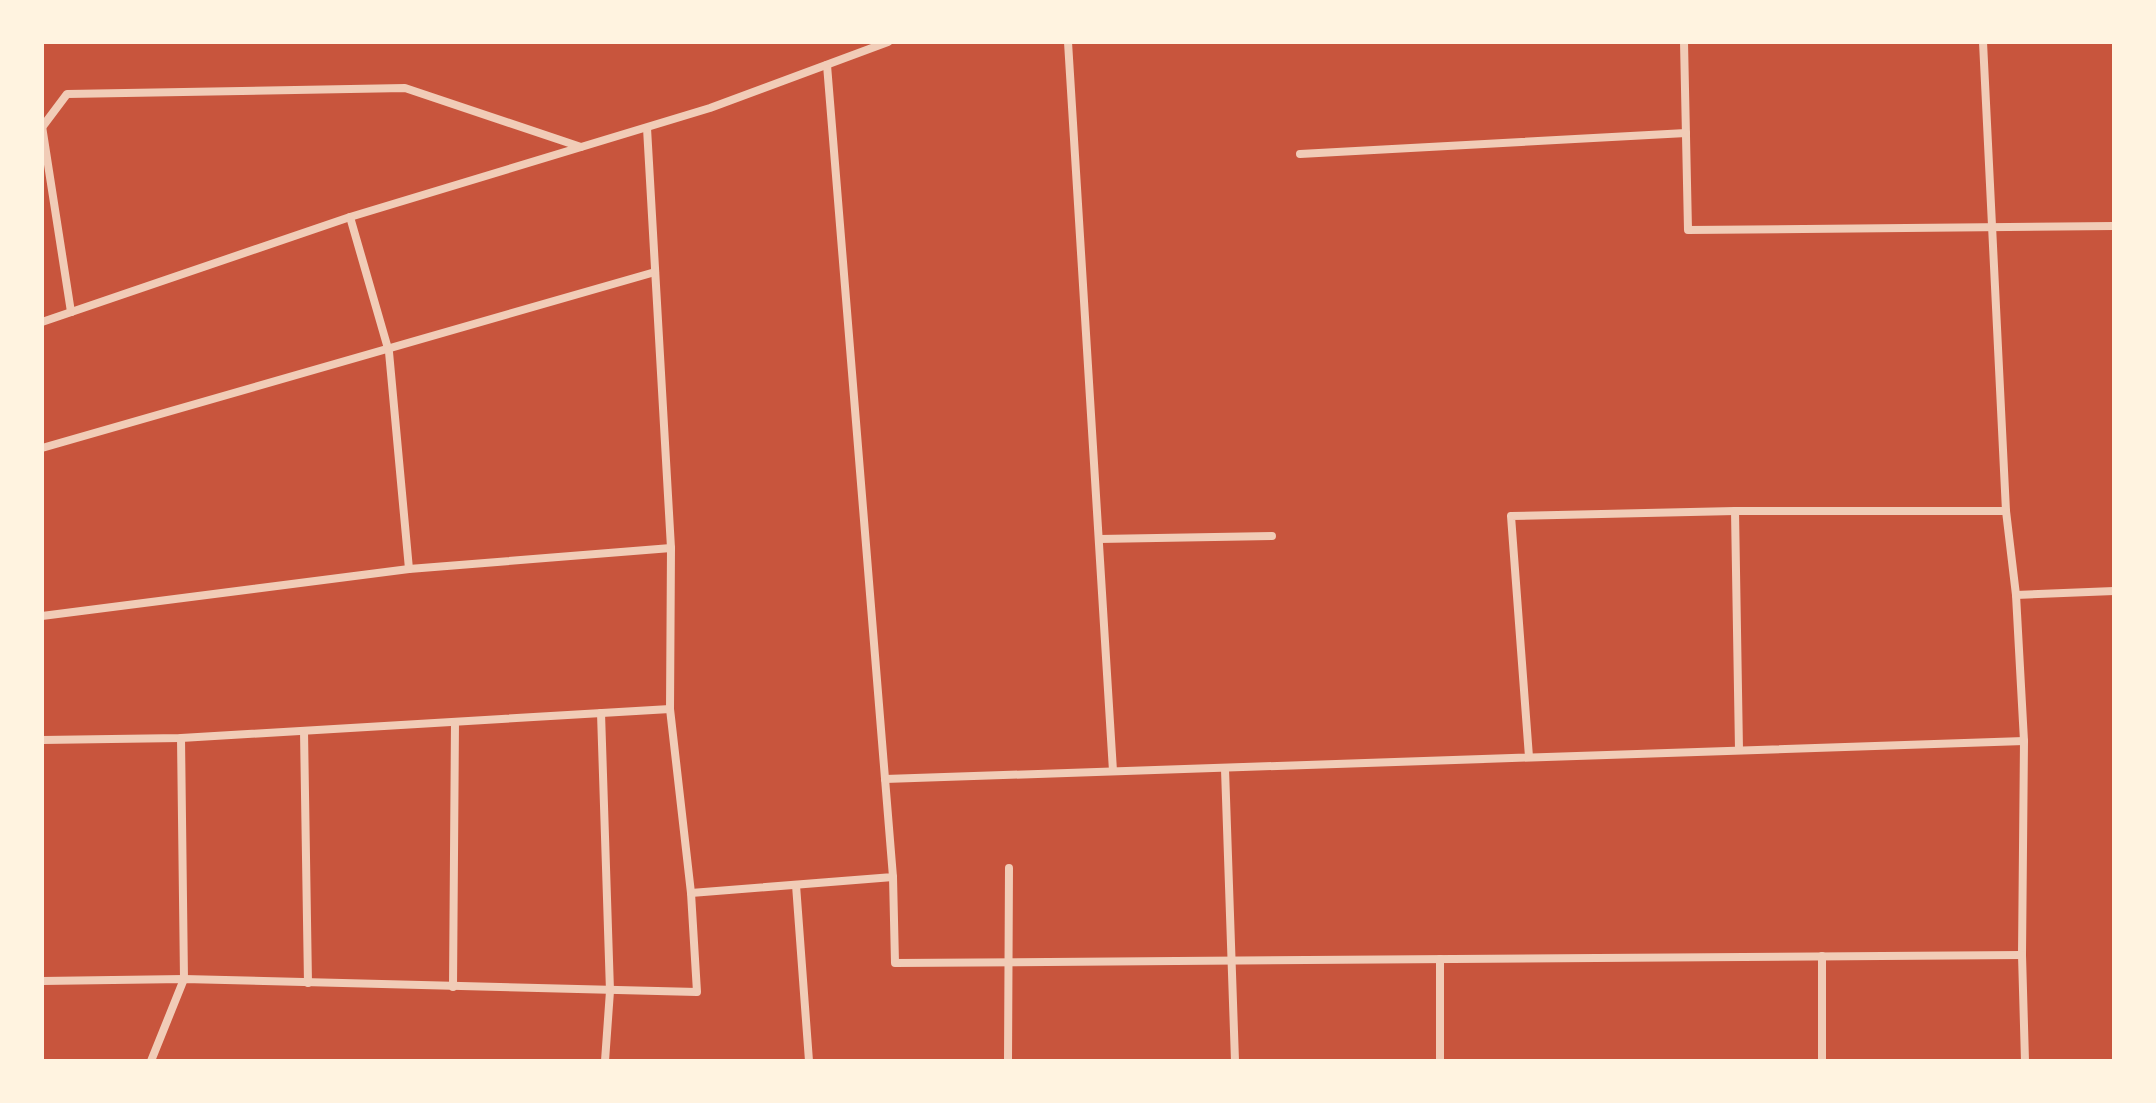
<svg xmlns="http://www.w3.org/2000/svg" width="2156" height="1103" font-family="'Archivo Narrow',sans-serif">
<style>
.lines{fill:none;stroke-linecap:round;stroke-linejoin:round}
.minor{stroke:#f1ccb7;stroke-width:8}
</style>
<rect width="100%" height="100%" fill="#c8553d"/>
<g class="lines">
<g class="minor">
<polyline points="1068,42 1113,771"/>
<polyline points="1684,42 1688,230 2114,226"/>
<polyline points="1983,42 2006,511 2016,595 2024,741 2022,955 2025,1061"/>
<polyline points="42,126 71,312"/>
<polyline points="43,126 67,94 405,88 581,147"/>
<polyline points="1300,154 1686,133"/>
<polyline points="42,322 350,217 710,108 888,42"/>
<polyline points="42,448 655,272"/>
<polyline points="1735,511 1739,750"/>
<polyline points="1099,539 1272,536"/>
<polyline points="409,569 671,548"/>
<polyline points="2016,595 2114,591"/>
<polyline points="42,616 409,569 389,352 350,217"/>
<polyline points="601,713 610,991 605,1061"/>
<polyline points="304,731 308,983"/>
<polyline points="42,740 181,738 670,709"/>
<polyline points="1529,757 1511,516 1735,511 2006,511"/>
<polyline points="1225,769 1235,1061"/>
<polyline points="885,779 2024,741"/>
<polyline points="893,877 895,963 2022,955"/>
<polyline points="796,885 809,1061"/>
<polyline points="691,893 893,877 827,65"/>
<polyline points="1440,959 1440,1061"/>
<polyline points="42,981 184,979 697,992 691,893 670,709 671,548 647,128"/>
<polyline points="453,987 455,722"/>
<polyline points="151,1061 184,979 181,738"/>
<polyline points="1008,1061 1009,868"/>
<polyline points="1822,1061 1822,956"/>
</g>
</g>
<rect width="2156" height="1103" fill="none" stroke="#fff3e0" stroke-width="88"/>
</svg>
